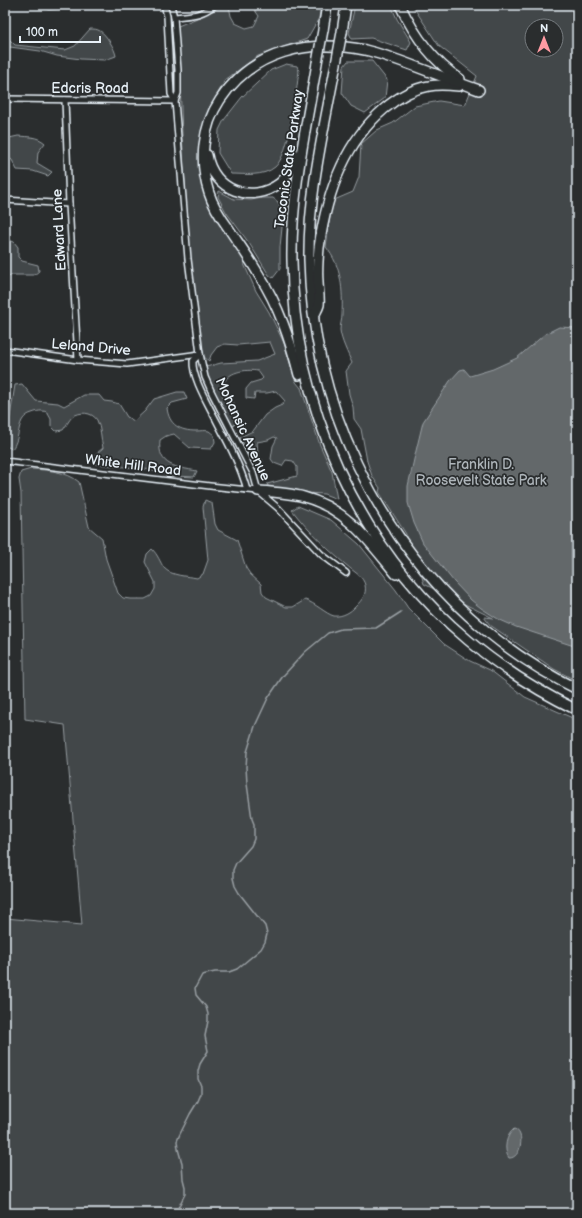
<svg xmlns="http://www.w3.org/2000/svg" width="582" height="1218" font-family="'Balsamiq Sans',sans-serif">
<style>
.green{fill:#424648;stroke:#959ca0;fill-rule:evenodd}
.water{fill:#63686b;stroke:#989fa3}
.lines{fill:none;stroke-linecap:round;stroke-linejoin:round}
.stream{stroke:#989fa3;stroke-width:1.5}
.street-casing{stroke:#e8f1f8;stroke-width:8}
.highway-casing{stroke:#e8f1f8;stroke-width:12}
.street{stroke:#2a2d2e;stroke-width:5}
.highway{stroke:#2a2d2e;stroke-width:9}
.highway-bridge-casing{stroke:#e8f1f8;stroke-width:12;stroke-linecap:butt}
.highway-bridge{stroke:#2a2d2e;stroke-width:9}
.labels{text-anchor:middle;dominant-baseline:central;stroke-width:3.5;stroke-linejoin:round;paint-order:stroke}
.street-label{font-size:14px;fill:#e8f1f8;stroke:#2a2d2e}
.park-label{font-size:14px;fill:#aeb5ba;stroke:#2a2d2e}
</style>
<rect width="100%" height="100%" fill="#2a2d2e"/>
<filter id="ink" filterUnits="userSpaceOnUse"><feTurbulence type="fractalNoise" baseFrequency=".025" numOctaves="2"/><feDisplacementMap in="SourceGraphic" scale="8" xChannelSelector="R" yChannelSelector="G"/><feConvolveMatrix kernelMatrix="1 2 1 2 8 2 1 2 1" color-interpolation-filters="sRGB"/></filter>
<g filter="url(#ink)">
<g class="green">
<path d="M222 5 229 6 231 16 235 23 246 28 254 26 259 16 251 5H321L319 18 307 39 258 56 225 80 209 110 202 141V176L246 257 244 264 256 291 269 312 284 343 296 382 301 388 320 445 332 472 337 499 324 494 271 491 267 484 297 476V467L293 461 286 460 282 466 274 463 271 459 273 446 277 438 274 437 268 440 257 442 258 455 263 461 261 469 255 470 240 437 253 431 265 415 275 408 282 405 285 401 276 391 267 393H255L254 399 246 398V389L251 383 261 380 263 378 258 371C246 369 226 371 223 386 222 389 223 395 223 398L234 403 236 423 233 426 227 419 208 380 206 367 221 363 257 361 275 354 270 342 238 345 225 344 217 347 211 355 209 361 204 357 200 340 190 263 182 135 178 26 202 16Z"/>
<polygon points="355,5 391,5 397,19 411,42 407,50 371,38 352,39 349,33"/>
<path d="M412 5H577V681L554 669 490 625 484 617 493 618 424 584 416 557 406 545V534L379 492 380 488 372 476 367 461 361 429 354 419 353 407 349 394 346 371 352 363C348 354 341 340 340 330 340 325 342 320 342 315 343 290 342 267 326 247L332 201 353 192 359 177 361 144 377 130 393 123 415 106 439 101 465 105 477 76 439 46ZM532 26H556V50H532Z"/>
<path d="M90 29C94 29 97 29 100 31 106 34 115 49 116 56L105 60 81 59 57 56 40 51 10 47 5 48V35L15 45 65 50 75 46Z"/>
<polygon points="348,61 372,61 387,80 385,98 365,113 351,106 342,93 344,66"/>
<path d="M286 64 297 66 299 71C296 92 290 154 275 167 263 177 245 174 231 174L218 153 219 130 224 120 242 97 271 70Z"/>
<path d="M18 136C28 137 37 136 45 143L38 152 37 163 52 172 48 176 33 171 17 170 12 160 5 155V139Z"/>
<polygon points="219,191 234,199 251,200 262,198 273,198 278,202 281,207 283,218 280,247 280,269 273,278 269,275 249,243 226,212 218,197"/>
<polygon points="9,240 14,242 18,247 18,257 22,261 38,265 39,271 34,275 12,275 7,278 5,287 5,243"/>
<path d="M22 384 36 401 58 403 64 406 84 395H99L104 401 112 402 119 404 127 417 134 421 145 411 154 399 177 392H184L187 399 172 403 167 408C169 425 180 431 196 431 200 431 205 430 209 431 211 432 212 434 214 435L215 442 211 449 190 448 174 434 166 436 160 440C157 467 177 467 197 471L194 477 173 476 145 469 95 464 91 458 103 448C101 440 101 428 97 420 92 412 80 411 72 417 69 420 66 426 63 430L56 431 51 426V419L47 412C41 410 38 411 32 413 15 418 22 436 12 449L6 446 5 434 10 417 15 385Z"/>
<path d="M31 469C47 470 66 471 79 482L89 527 102 538 106 559 118 593 123 598 130 599H145L151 596 155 589V582L145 562 147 554 152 549C158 555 160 562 164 568 171 576 187 576 197 578L203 574 208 560 203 507 205 500 212 503 215 524 218 530 237 540 246 568 250 574 261 584 262 592 266 597 286 607H293L305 600C315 603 326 614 334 616 342 617 351 612 356 606 362 600 367 594 365 585 363 577 356 573 351 569 329 551 309 532 292 510L298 506 331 520 359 544 396 590 408 608 444 644 470 661 490 670 525 697 577 720V1213H5V918L82 925 65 725 25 719 21 493 19 479 21 472Z"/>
</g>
<g class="water">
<polygon points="559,327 577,328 577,647 516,627 498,619 481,608 471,600 454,582 423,543 414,523 408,503 408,486 415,455 423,422 450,381 460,370 464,369 470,376 493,369 517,358 545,334"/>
<path d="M514 1129C526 1132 521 1159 509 1158 503 1150 506 1135 514 1129Z"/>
</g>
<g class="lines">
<polyline class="stream" points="177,1213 178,1208 185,1194 185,1187 183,1179 182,1163 178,1149 177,1141 180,1134 190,1114 198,1101 201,1094 201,1086 198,1079 198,1071 200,1064 208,1051 205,1036 208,1021 208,1014 206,1007 196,995 195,988 202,975 215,972 229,972 237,969 261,949 265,942 267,934 265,926 239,893 235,886 233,878 233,870 236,863 251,846 254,839 254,824 252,819 247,784 246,767 247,752 255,726 268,698 283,676 305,652 328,633 341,629 376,628 401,612"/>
<g class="street-casing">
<g id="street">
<polyline points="48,5 49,6 58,5"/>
<polyline points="164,5 167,16 171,94 175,101 188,259 200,354 205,377 212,393 253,473 258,491 278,508 321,554 346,573"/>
<path d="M174 17C192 15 200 16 215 5"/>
<polyline points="5,99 175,101 178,93 178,70 174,17 171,5"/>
<polyline points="65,100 69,204 78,360"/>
<polyline points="5,200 69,204"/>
<polyline points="5,350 78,360 127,364 200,354"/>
<path d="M200 354 193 361C192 377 207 402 214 416 226 439 240 464 247 490"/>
<polyline points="5,461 210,486 258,491"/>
</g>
</g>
<g class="highway-casing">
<g id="highway">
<path d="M400 5C414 35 432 61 460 79"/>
<polyline points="323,30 327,5"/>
<polyline points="342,32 346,5"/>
<path d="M317 63C306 128 291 194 292 260 293 403 357 547 468 640 501 668 538 691 577 710"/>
<path d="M336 64C324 129 308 194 309 260 312 401 375 539 485 630 513 653 544 673 577 689"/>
<path d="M207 155C213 190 251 205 280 183 289 175 292 165 298 155"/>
<path d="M314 316C315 313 318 309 319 305 320 298 318 289 318 281 317 270 318 259 319 248 326 196 343 144 384 109 397 98 411 89 429 86 439 84 449 85 459 86"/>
<path d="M299 375C290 340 279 306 259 275 250 259 239 244 229 229 221 218 213 206 209 193 199 162 202 127 220 100 253 50 310 39 365 50 382 54 398 60 414 66 435 74 457 82 479 90"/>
<path d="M258 491C273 492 289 493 304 497 347 509 369 541 396 574"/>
</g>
</g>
<use href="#street" class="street"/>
<use href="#highway" class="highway"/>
<g class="highway-bridge-casing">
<g id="highway-bridge">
<polyline points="317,63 323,30"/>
<polyline points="336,64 342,32"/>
</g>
</g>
<use href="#highway-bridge" class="highway-bridge"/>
</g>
</g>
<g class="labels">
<g class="street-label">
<text x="90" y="88">Edcris Road</text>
<text transform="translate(289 159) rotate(-82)">Taconic State Parkway</text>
<text transform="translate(59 230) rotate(-93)">Edward Lane</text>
<text transform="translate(91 347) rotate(5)">Leland Drive</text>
<text transform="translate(243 429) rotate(65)">Mohansic Avenue</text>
<text transform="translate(133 465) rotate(7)">White Hill Road</text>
</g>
<g class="park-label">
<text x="481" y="464">Franklin D.<tspan x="481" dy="16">Roosevelt State Park</tspan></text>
</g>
</g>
<rect width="582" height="1218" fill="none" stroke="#2a2d2e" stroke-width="20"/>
<rect x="10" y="10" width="562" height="1198" fill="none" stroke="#e8f1f8" stroke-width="1.5" filter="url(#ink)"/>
<g transform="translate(544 38)"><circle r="19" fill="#2a2d2e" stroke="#767b7f"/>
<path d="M0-3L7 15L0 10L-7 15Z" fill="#ff9aa2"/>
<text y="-6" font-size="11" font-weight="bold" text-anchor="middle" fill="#e8f1f8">N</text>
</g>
<path d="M20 36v6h80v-6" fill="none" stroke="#e8f1f8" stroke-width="2"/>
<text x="26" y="36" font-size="12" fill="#e8f1f8" stroke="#2a2d2e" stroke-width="3" paint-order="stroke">100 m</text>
</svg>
